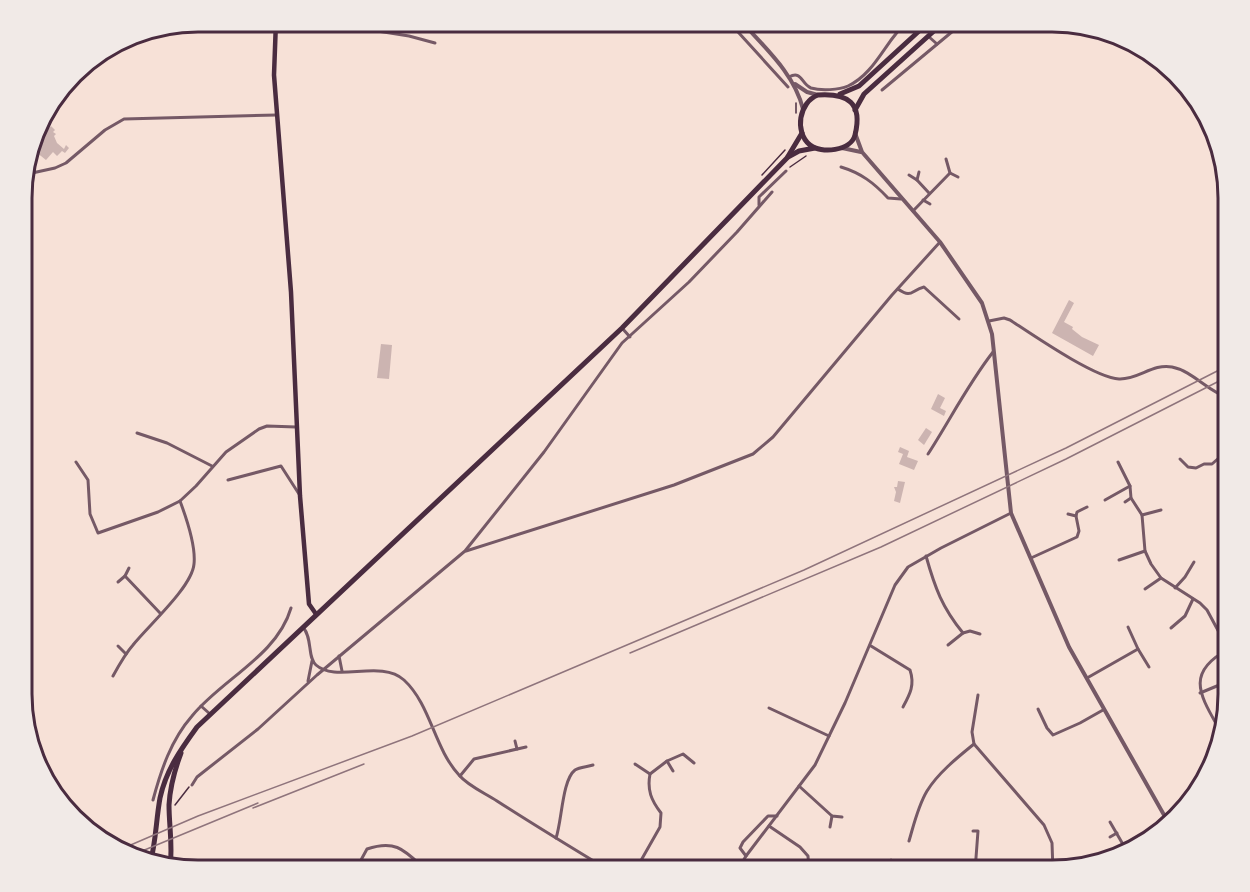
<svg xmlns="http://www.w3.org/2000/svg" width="1250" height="892" font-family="'DM Sans',sans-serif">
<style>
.building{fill:#ccb4b1}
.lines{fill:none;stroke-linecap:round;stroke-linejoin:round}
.path{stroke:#4a2c40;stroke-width:1.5}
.minor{stroke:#755966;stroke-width:3}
.tertiary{stroke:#755966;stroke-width:4}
.secondary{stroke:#4a2c40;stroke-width:4.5}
.primary{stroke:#4a2c40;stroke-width:5}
.rail{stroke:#8f747c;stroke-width:1.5}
.rim{fill:none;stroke:#4a2c40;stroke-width:3}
</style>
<rect width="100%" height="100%" fill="#f7e1d7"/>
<g class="building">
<polygon points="51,126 55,130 53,132 56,134 54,136 57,143 64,149 66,145 69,148 65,153 62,151 57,156 53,152 46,160 31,148 39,129 47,131"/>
<polygon points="1069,300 1074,303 1064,322 1073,327 1072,329 1082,337 1099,345 1093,356 1052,333"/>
<polygon points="381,344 392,345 389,379 377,378"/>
<polygon points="938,394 945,398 940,408 946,411 944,416 931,409"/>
<polygon points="926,428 932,432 924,445 918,440"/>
<polygon points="900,447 909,451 907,457 918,461 914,470 899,464 903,454 898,452"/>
<polygon points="898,481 905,482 900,503 894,501 896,492 894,487 897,487"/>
</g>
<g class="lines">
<g class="path">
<polyline points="796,103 796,113"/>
<polyline points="790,167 806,156"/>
<polyline points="762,175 785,150"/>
<polyline points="175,805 189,787"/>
</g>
<g class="minor">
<polyline points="314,21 409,36 435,43"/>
<polyline points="728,21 788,87"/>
<polyline points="928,36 937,44"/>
<path d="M789 77C802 70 801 84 811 88 821 91 839 90 848 86 876 73 886 39 908 21"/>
<polyline points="882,90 965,21"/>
<path d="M841 167C861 173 874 183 888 198L901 199"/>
<polyline points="950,173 958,177"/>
<polyline points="23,175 55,168 66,163 105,130 124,119 277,115"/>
<polyline points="909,175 917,180 929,193"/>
<polyline points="917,180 919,172"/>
<polyline points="923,200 930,204"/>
<polyline points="759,205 759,197 786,171"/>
<polyline points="913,211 950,173 946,159"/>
<path d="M898 289C912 299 911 290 924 287L959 319"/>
<path d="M989 321 1004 318 1010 320C1033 335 1095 378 1119 379 1138 380 1153 363 1172 367 1193 371 1208 392 1229 398"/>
<polyline points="622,328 630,337"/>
<polyline points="137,433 167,443 212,466"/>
<path d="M928 454C950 420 968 384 993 352"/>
<polyline points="1224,455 1229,469"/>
<polyline points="1180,459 1188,467 1196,468 1204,464 1212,464 1229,449"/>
<polyline points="76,462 88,480 90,514 98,533 158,512 180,501 196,486 226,452 259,429 267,426 296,427"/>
<polyline points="1118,462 1130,486 1131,498 1142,515 1145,551 1151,564 1161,578 1200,603 1207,610 1228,649"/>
<polyline points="228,480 281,466 299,494"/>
<polyline points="1105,500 1130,486"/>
<polyline points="1125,502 1131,498"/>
<polyline points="1142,515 1161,510"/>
<polyline points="1076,516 1077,512 1087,507"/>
<polyline points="1224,517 1229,526"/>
<polyline points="1220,529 1228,525"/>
<polyline points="466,551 674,485 753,454 773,437 892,295 940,242"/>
<path d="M926 556C935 588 942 607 963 633L970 631 980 634"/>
<polyline points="1031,558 1077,537 1079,531 1076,516 1068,514"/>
<polyline points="1119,560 1145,551"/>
<polyline points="129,568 125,576 160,613"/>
<polyline points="118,582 125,576"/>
<polyline points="1175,588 1185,577 1194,562"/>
<polyline points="1145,589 1161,578"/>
<path d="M303 627C313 639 307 657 316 665 336 683 381 659 404 680 431 705 434 748 459 775 468 786 485 793 497 801 534 825 572 848 610 871"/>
<polyline points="1128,627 1138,649"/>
<polyline points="1171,628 1185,616 1193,599"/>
<polyline points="948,645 963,633"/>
<polyline points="118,646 126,654"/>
<path d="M871 646 910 670C915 685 910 694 903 707"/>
<polyline points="339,656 342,671"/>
<path d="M113 676C119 665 125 654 133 645 149 625 192 587 194 564 196 546 186 517 180 501"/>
<polyline points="1087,678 1138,649 1149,667"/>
<polyline points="308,681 312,661"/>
<polyline points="1200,693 1229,681"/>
<polyline points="201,706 210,714"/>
<polyline points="769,708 829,736"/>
<polyline points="1038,709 1047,728 1053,735 1080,723 1103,710"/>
<path d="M1223 736C1203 699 1181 674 1229 649"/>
<polyline points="515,741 517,749"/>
<polyline points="974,744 972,732 978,695"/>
<polyline points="667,761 673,771"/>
<polyline points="635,764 650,774"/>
<polyline points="460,776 474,759 526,747"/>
<polyline points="192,785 197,777 258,729 317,675 465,551 544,452 622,343 689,282 737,232 772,192"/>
<polyline points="799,786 832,816 842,817"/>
<path d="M153 800C161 770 171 740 192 716 222 679 277 656 291 608"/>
<polyline points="1110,822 1128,853"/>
<polyline points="769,826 800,847 808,856 809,871"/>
<polyline points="830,827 832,816"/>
<polyline points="973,831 978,831 975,871"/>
<polyline points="1110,837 1117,833"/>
<path d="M556 838C562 821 562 780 575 770 580 767 587 767 593 765"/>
<path d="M909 841C914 824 918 806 927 791 938 773 958 757 974 744L1044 825 1052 843 1053 871"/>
<polyline points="746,856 740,848 743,842 768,816 777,816"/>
<polyline points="809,864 828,866 838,871"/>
<path d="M355 871 367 849C397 839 405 851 427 871"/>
<path d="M635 871 660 827 661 813C651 800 647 790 650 774L667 761 683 754 694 763"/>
<polyline points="737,871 746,856 815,765 845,703 895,585 908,567 941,548 1011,513"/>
<polyline points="879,871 891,860"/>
</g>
<g class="tertiary">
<path d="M741 21C765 48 794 73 803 109"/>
<polyline points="795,84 807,92 818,95"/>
<polyline points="855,133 862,152 940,242 982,303 992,334 1011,513 1069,647 1168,822"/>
<polyline points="842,148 861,152"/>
</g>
<polyline class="secondary" points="276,21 274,75 291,292 300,496 309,604 316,614"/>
<g class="primary">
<polyline points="840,94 859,86 930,21"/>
<path d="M818 95C848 93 863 103 855 135 851 151 821 154 810 145 794 132 799 102 818 95Z"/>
<polyline points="855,110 864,94 945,21"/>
<polyline points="788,157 799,151 815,148"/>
<path d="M150 864C156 842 156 820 160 798 166 770 181 749 197 727L622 328 787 158 802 133"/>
<path d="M170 868C173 846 169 826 169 805 170 787 175 769 181 753"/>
</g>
<g class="rail">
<polyline points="630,653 881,547 1066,459 1229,376"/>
<polyline points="253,808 364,764"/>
<polyline points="119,850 198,816 412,736 804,570 1066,448 1229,365"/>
<polyline points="130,856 258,803"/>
</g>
</g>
<path d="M0 0H1250V892H0ZM198 32H1052A166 166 0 0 1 1218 198V694A166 166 0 0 1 1052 860H198A166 166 0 0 1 32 694V198A166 166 0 0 1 198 32Z" fill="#f1eae7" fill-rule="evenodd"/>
<path class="rim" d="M198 32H1052A166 166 0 0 1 1218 198V694A166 166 0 0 1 1052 860H198A166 166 0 0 1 32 694V198A166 166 0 0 1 198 32Z"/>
</svg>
